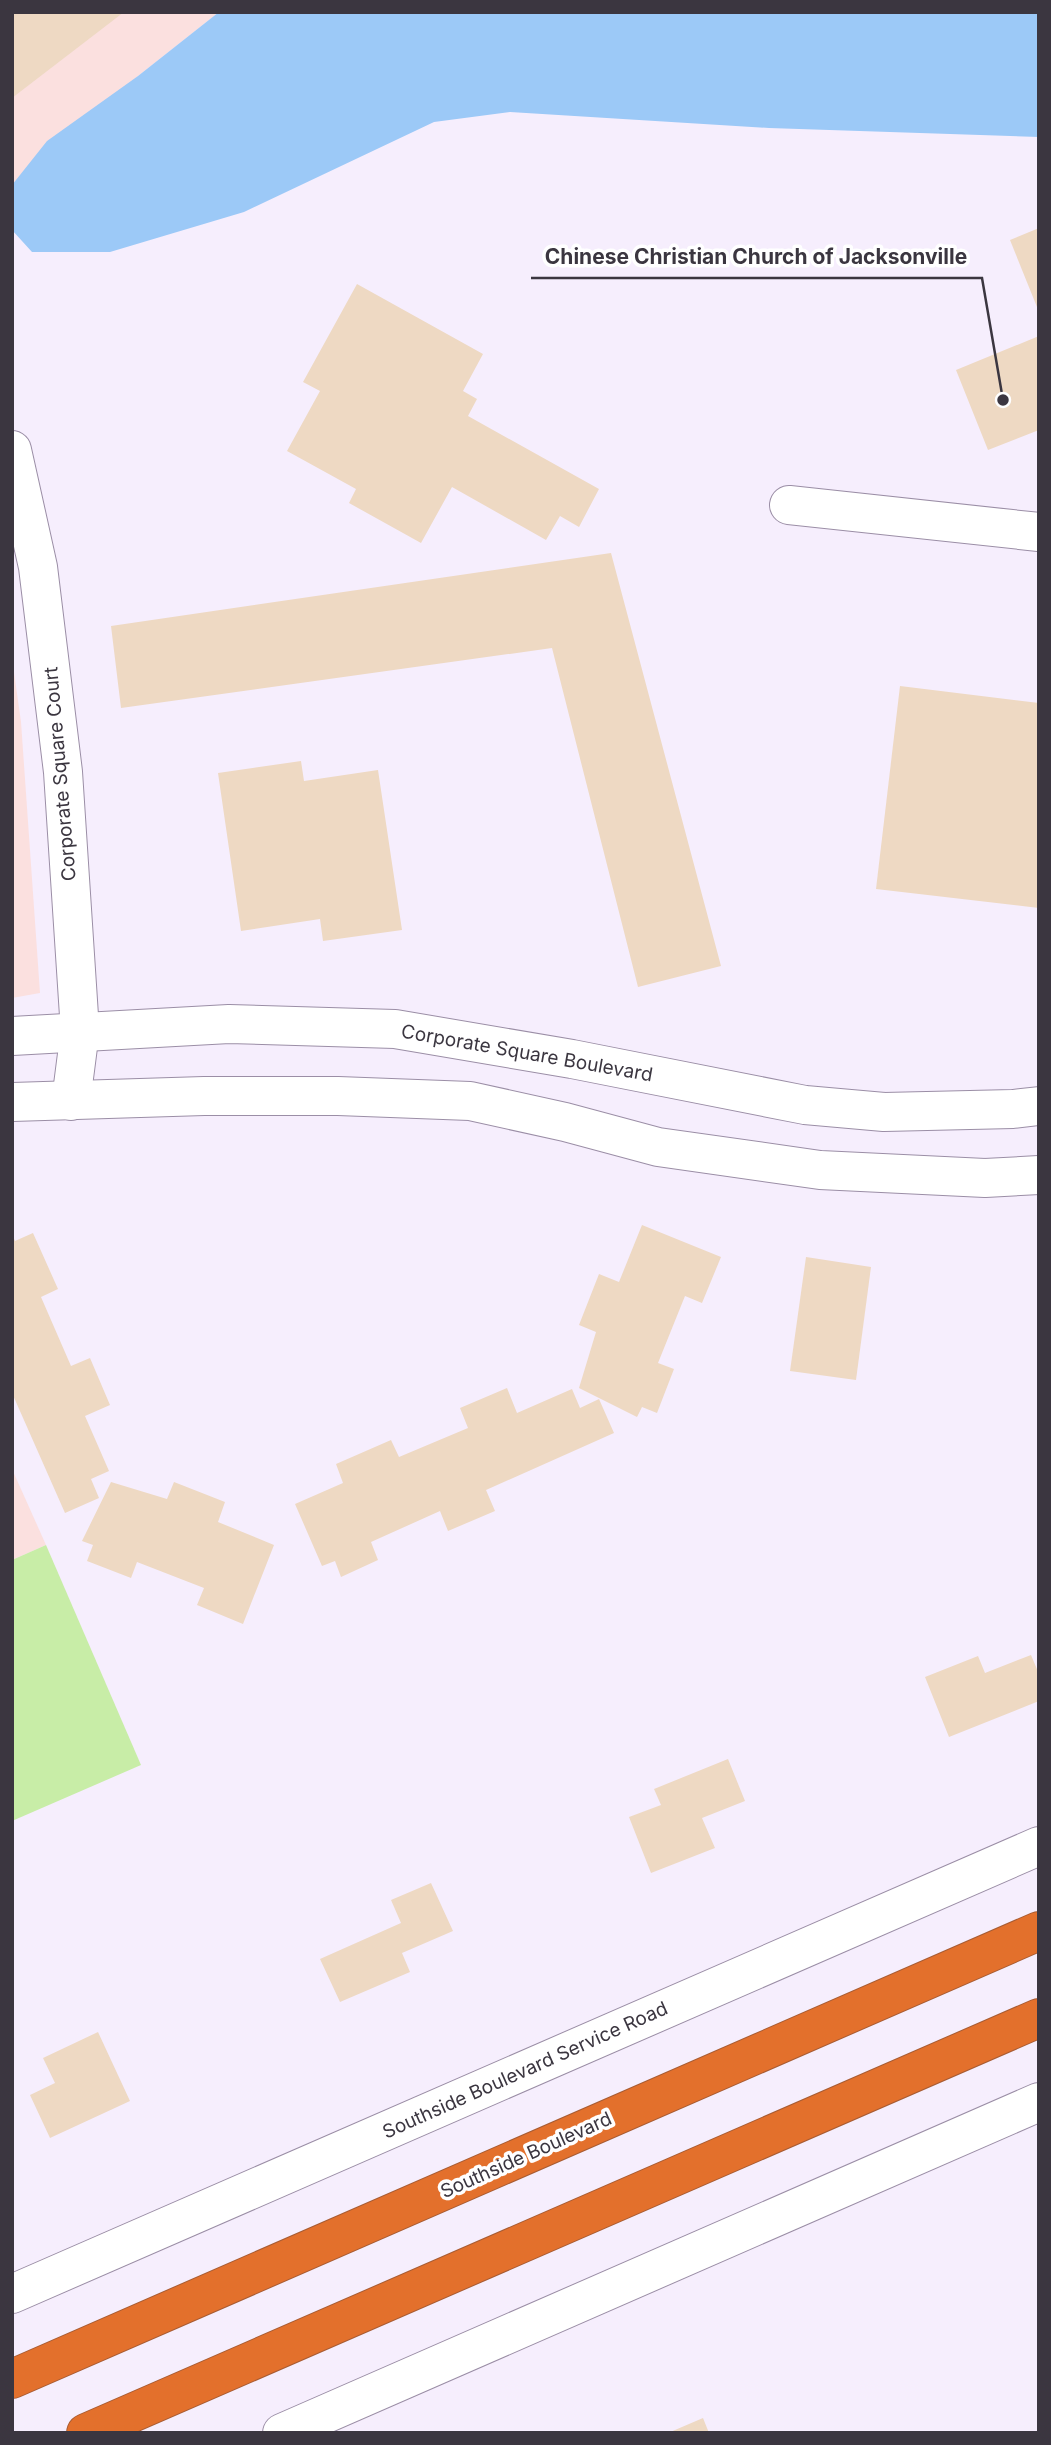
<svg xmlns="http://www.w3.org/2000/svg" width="1051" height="2445" font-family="Inter,sans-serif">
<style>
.industrial{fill:#fbe0df}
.green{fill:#c8eda7}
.water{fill:#9cc9f7}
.building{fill:#eed9c3}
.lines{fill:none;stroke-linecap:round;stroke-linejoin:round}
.minor-casing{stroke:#9b8ea6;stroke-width:40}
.highway-casing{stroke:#a85c33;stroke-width:40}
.minor{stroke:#fff;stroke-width:38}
.highway{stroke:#e3702c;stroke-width:38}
.labels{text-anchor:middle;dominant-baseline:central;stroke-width:7;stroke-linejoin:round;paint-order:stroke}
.street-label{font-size:19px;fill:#3b3640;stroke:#fff}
.leader{fill:none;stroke:#3b3640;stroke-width:2.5}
.callout-dot{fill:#3b3640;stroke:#fff;stroke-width:2.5}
.callout-label{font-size:21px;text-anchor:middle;font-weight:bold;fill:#3b3640;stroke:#fff;stroke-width:7;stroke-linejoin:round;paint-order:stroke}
</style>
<rect width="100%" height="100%" fill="#f6eefd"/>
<g class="industrial">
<polygon points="12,12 219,12 138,76 12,185"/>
<polygon points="12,658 21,722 40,993 12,998"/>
<polygon points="12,1469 46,1545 12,1560"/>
</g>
<polygon class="green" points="46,1545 141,1765 12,1821 12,1560"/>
<polygon class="water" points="219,12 1039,12 1039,137 769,128 510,112 434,122 244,212 110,252 32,252 12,230 12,185 47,141 138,76"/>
<g class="building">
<polygon points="12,12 124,12 12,98"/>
<polygon points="1039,228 1039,312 1010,240"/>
<polygon points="357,284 483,354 463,391 477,399 468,416 599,489 579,527 560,516 546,540 452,487 421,543 349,503 356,489 287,451 320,391 303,382"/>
<polygon points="1039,336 1039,430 988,450 956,370"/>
<polygon points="611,553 721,966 638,987 552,648 121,708 111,626"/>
<polygon points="900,686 1039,703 1039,908 876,889"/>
<polygon points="301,761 304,781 378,770 402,930 323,941 320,919 241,931 218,773"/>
<polygon points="642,1225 721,1257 702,1303 685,1296 658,1363 674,1369 657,1413 642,1407 637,1417 579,1388 596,1332 579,1325 599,1274 619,1282"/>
<polygon points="33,1233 58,1289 41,1297 71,1366 90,1358 110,1405 85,1416 109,1471 91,1479 99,1498 65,1513 12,1393 12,1234 15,1241"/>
<polygon points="806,1257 871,1267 856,1380 790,1371"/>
<polygon points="507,1388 517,1413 572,1389 580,1408 599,1399 614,1433 486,1490 495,1511 448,1531 440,1511 371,1542 378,1560 341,1577 335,1561 322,1566 295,1504 343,1483 336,1464 391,1440 399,1457 468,1428 460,1408"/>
<polygon points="111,1482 167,1499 174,1482 225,1502 218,1522 274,1545 243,1624 197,1605 204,1588 137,1562 131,1578 87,1561 93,1545 82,1541"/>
<polygon points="1031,1655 1039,1674 1039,1701 949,1737 925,1677 978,1656 985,1673"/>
<polygon points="728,1759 745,1801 702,1818 715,1848 651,1873 629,1817 661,1805 654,1789"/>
<polygon points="431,1883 453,1931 402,1953 410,1972 340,2002 320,1959 401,1923 391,1900"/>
<polygon points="98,2032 130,2101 50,2138 30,2095 55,2083 43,2058"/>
<polygon points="703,2418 709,2433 668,2433"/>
</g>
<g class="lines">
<g class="minor-casing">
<g id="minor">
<polyline points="12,450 38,567 63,772 80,1031 71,1101"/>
<polyline points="789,505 1039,532"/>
<polyline points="12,1036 229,1024 395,1029 572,1059 805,1105 884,1112 1013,1109 1039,1106"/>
<polyline points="12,1102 204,1096 338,1096 470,1101 565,1122 658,1147 820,1170 985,1178 1039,1175"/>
<polyline points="12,2294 1039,1846"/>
<polyline points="282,2433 1039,2102"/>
</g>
</g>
<g class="highway-casing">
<g id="highway">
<polyline points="12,2379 1039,1931"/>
<polyline points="86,2433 1039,2018"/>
</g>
</g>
<use href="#minor" class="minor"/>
<use href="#highway" class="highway"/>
</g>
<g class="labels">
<g class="street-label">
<text transform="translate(60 774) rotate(-95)">Corporate Square Court</text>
<text transform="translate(527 1053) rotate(10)">Corporate Square Boulevard</text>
<text transform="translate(525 2070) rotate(-24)">Southside Boulevard Service Road</text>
<text transform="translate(526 2155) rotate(-24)">Southside Boulevard</text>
</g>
</g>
<path class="leader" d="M1003 400L982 278H531"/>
<circle class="callout-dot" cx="1003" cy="400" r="7"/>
<g class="callout-label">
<text x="756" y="264">Chinese Christian Church of Jacksonville</text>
</g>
<rect width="1051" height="2445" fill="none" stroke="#3b3640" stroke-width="28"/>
</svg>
